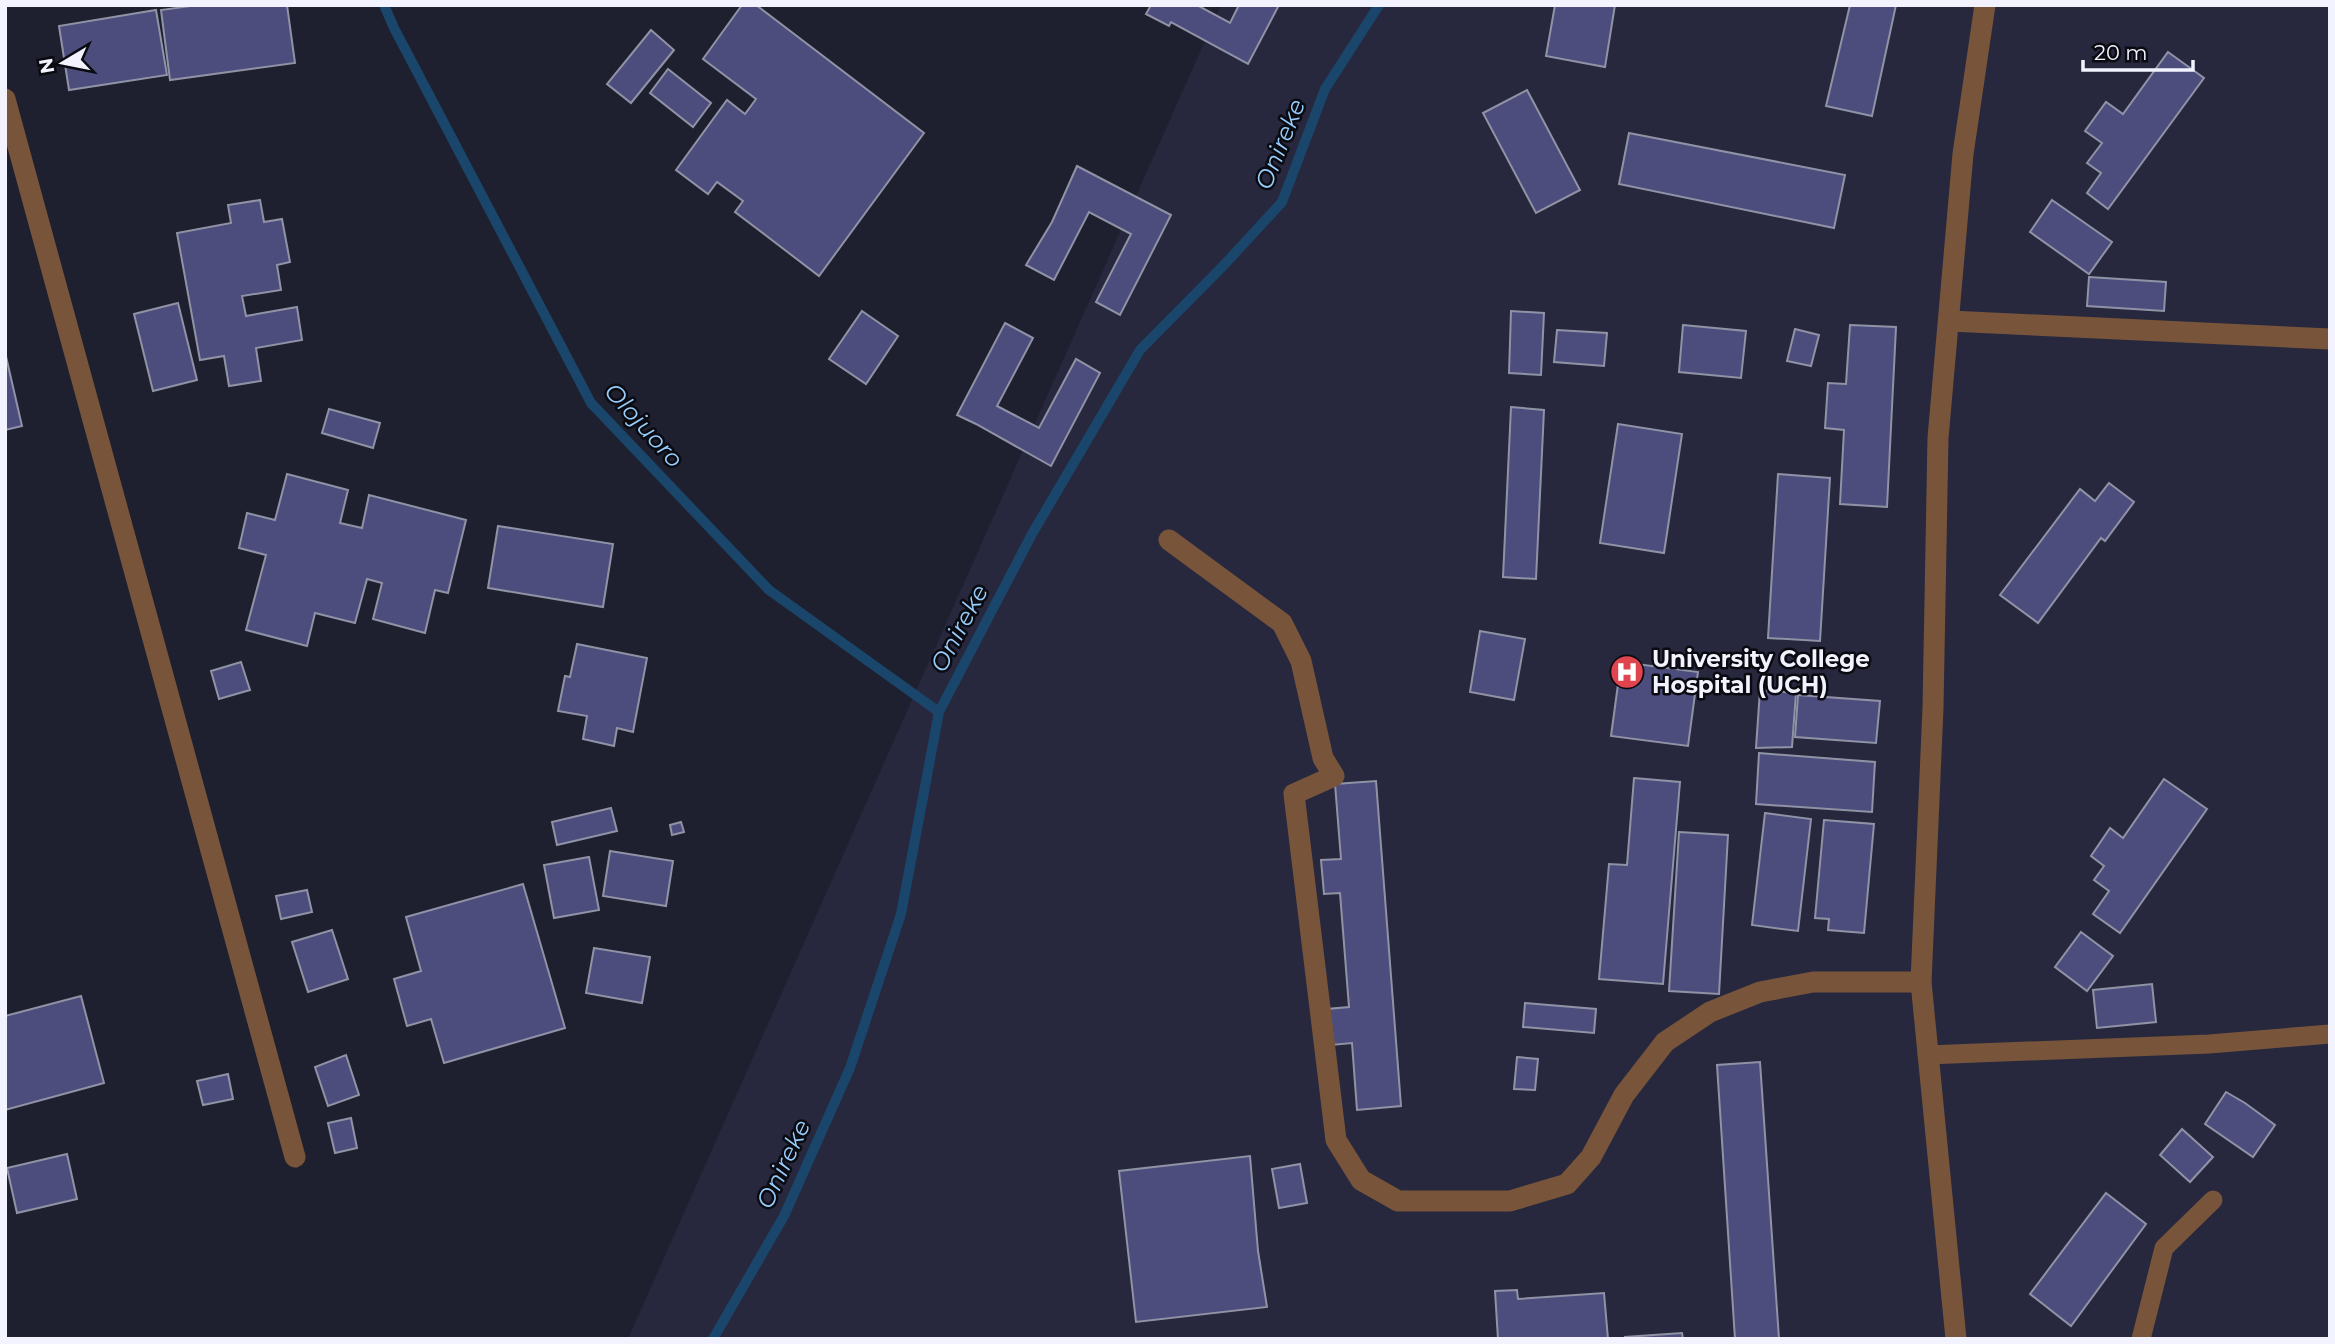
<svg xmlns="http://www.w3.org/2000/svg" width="2335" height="1344" font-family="Montserrat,sans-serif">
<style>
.built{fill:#27283e}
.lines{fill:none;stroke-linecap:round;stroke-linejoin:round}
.stream{stroke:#19466a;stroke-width:10}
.building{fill:#4c4d7d;stroke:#9092a5;stroke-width:2}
.lane{stroke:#78553a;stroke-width:19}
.street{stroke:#78553a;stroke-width:21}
.labels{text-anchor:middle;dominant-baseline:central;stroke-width:5;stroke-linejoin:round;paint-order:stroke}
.poi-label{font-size:23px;font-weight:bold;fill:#f2f3fe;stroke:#0a0a11;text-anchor:start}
.water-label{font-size:24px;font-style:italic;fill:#97ccfb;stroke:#0a0a11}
</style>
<rect width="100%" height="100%" fill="#1f202f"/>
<polygon class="built" points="1221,5 2330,5 2330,1339 628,1339"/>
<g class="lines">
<g class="stream">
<polyline points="384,5 394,28 591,403 769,590 939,712"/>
<polyline points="713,1339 784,1216 850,1068 901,914 939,712 1032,534 1140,350 1224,265 1282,202 1325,89 1379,5"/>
</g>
</g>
<g class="building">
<polygon points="198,5 287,5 295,63 170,80 161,10"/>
<polygon points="742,5 756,5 924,133 819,276 735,212 743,201 717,182 708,194 676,170 727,100 745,114 756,99 703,59"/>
<polygon points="1151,5 1197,5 1230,23 1239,5 1279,5 1248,64 1171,22 1169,26 1146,14"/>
<polygon points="1555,5 1615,5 1605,67 1546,56"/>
<polygon points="1850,5 1896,5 1872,116 1826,106"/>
<polygon points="156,10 167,75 69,90 59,26"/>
<polygon points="651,30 674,50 631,103 607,84"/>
<polygon points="2168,52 2204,78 2108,209 2087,193 2101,173 2087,163 2102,143 2085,131 2106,102 2123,114"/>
<polygon points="668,69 711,103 693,127 650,93"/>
<polygon points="1527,90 1580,190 1536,213 1483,113"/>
<polygon points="1629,133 1845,175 1834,228 1619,184"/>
<polygon points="1077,166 1171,215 1120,315 1096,302 1131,234 1089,212 1054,280 1026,265 1052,222"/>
<polygon points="260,200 264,222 282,219 290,262 277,265 281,290 242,296 246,316 297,307 302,340 256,348 261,381 229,386 224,356 200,360 177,233 231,223 228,205"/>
<polygon points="2052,200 2112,242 2089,274 2030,232"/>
<polygon points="2089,277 2166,282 2164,311 2087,306"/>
<polygon points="178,303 197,380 153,391 134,314"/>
<polygon points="862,311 898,336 866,384 829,359"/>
<polygon points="1511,311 1544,313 1541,375 1509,373"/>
<polygon points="1005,323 1033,338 997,406 1039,428 1076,359 1100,373 1051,466 976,424 957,415"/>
<polygon points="1683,325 1746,331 1741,378 1679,372"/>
<polygon points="1850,325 1896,327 1887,507 1840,504 1844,430 1825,428 1828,383 1846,384"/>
<polygon points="1795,329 1819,335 1811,366 1787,361"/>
<polygon points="1557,330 1607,333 1604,366 1554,362"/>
<polygon points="5,352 22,426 5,430"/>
<polygon points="1511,407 1544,410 1536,579 1503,577"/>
<polygon points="329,409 380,423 373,448 322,433"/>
<polygon points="1618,424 1682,434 1664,553 1600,543"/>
<polygon points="287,474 348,490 340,523 362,528 369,495 466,520 448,593 435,590 425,633 373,619 382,583 367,579 355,623 315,613 307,646 246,630 266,555 239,548 247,513 275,520"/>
<polygon points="1778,474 1830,478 1820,641 1768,638"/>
<polygon points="2109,483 2134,502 2105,541 2101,538 2038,623 2000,595 2080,489 2095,501"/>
<polygon points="498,526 613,544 603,607 488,588"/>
<polygon points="1480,631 1525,639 1514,700 1470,692"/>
<polygon points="577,644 647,658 633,732 617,728 614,746 583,739 587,716 558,711 565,676 570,677"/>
<polygon points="241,662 250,690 219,699 211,671"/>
<polygon points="1621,662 1698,672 1688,746 1611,736"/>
<polygon points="1760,690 1796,693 1792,747 1756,748"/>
<polygon points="1798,695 1880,701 1876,743 1795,737"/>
<polygon points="1759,753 1875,762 1872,812 1756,804"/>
<polygon points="1634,778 1680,782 1663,984 1599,979 1609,864 1627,865"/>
<polygon points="2164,779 2207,809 2120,933 2093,914 2109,891 2094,880 2104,866 2091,856 2110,828 2123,838"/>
<polygon points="1376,781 1401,1106 1357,1110 1352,1043 1331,1045 1327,1009 1349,1007 1340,893 1324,894 1321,860 1341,859 1335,784"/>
<polygon points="611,808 617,831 557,845 552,822"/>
<polygon points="1765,813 1811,819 1798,931 1752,925"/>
<polygon points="1824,820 1874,824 1864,933 1828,930 1829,919 1815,918"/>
<polygon points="681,822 684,832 672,835 670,825"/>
<polygon points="1679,832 1728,835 1719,994 1669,991"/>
<polygon points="610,851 673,861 666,906 603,896"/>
<polygon points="589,857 599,910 554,918 544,865"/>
<polygon points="523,884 565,1028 444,1063 431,1019 407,1026 394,979 421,971 406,917"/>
<polygon points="307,890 312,912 281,919 276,896"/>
<polygon points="332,930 348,979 308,992 292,942"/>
<polygon points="2081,932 2113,956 2087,991 2055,967"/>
<polygon points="594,948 650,957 642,1003 586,993"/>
<polygon points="2152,984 2156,1022 2097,1028 2093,990"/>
<polygon points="81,996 104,1083 5,1110 5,1016"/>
<polygon points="1525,1003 1596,1009 1594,1033 1523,1027"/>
<polygon points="346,1055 359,1095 328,1106 315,1067"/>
<polygon points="1517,1057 1538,1059 1535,1090 1514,1089"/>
<polygon points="1760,1062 1779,1339 1735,1339 1717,1065"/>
<polygon points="228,1074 233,1099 203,1105 197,1081"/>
<polygon points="2226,1092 2245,1103 2275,1125 2253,1157 2205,1124"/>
<polygon points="351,1118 357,1148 335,1153 328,1123"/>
<polygon points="2182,1129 2213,1157 2190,1182 2160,1155"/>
<polygon points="67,1154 77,1199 17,1213 7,1168"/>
<polygon points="1250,1156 1258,1251 1267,1307 1136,1322 1119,1171"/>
<polygon points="1300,1164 1307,1203 1279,1208 1272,1169"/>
<polygon points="2106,1193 2146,1224 2071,1326 2030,1294"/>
<polygon points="1517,1290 1518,1299 1604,1293 1608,1339 1498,1339 1495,1291"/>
<polygon points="1682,1333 1683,1339 1625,1339 1625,1337"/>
</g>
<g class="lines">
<g class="lane">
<polyline points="1927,1055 2209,1044 2330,1034"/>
<polyline points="2141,1339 2164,1248 2213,1200"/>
</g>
<g class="street">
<polyline points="5,99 295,1157"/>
<polyline points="1950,321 2330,339"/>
<polyline points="1169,540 1282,623 1301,661 1323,758 1334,776 1294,794 1336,1140 1361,1180 1398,1201 1510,1201 1567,1184 1591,1157 1624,1095 1665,1042 1710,1012 1760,992 1813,982 1921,982"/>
<polyline points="1956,1339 1921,982 1933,708 1938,438 1963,154 1985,5"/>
</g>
</g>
<defs>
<g id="hospital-disc" transform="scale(1.75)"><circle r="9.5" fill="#e0444e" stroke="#0a0a11"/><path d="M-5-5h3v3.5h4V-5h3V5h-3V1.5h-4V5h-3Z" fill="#fff"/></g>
</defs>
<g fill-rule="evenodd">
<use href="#hospital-disc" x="1627" y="672"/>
</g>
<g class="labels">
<g class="poi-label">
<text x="1652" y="659">University College<tspan x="1652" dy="26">Hospital (UCH)</tspan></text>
</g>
<g class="water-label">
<text transform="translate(1280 144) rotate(-68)">Onireke</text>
<text transform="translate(644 425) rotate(48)">Olojuoro</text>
<text transform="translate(959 628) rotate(-62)">Onireke</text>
<text transform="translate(783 1164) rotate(-65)">Onireke</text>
</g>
</g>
<rect width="2335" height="1344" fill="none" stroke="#f2f3fe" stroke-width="14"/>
<g transform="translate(63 63) rotate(260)" stroke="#0a0a11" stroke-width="5" paint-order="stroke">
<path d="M0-5L12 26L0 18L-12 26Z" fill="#f2f3fe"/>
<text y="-10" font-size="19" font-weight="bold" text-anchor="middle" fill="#f2f3fe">N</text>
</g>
<path d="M2083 60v10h110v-10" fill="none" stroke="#f2f3fe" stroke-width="3.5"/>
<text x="2094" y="60" font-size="21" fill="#f2f3fe" stroke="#0a0a11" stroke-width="5" paint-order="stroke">20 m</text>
</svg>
